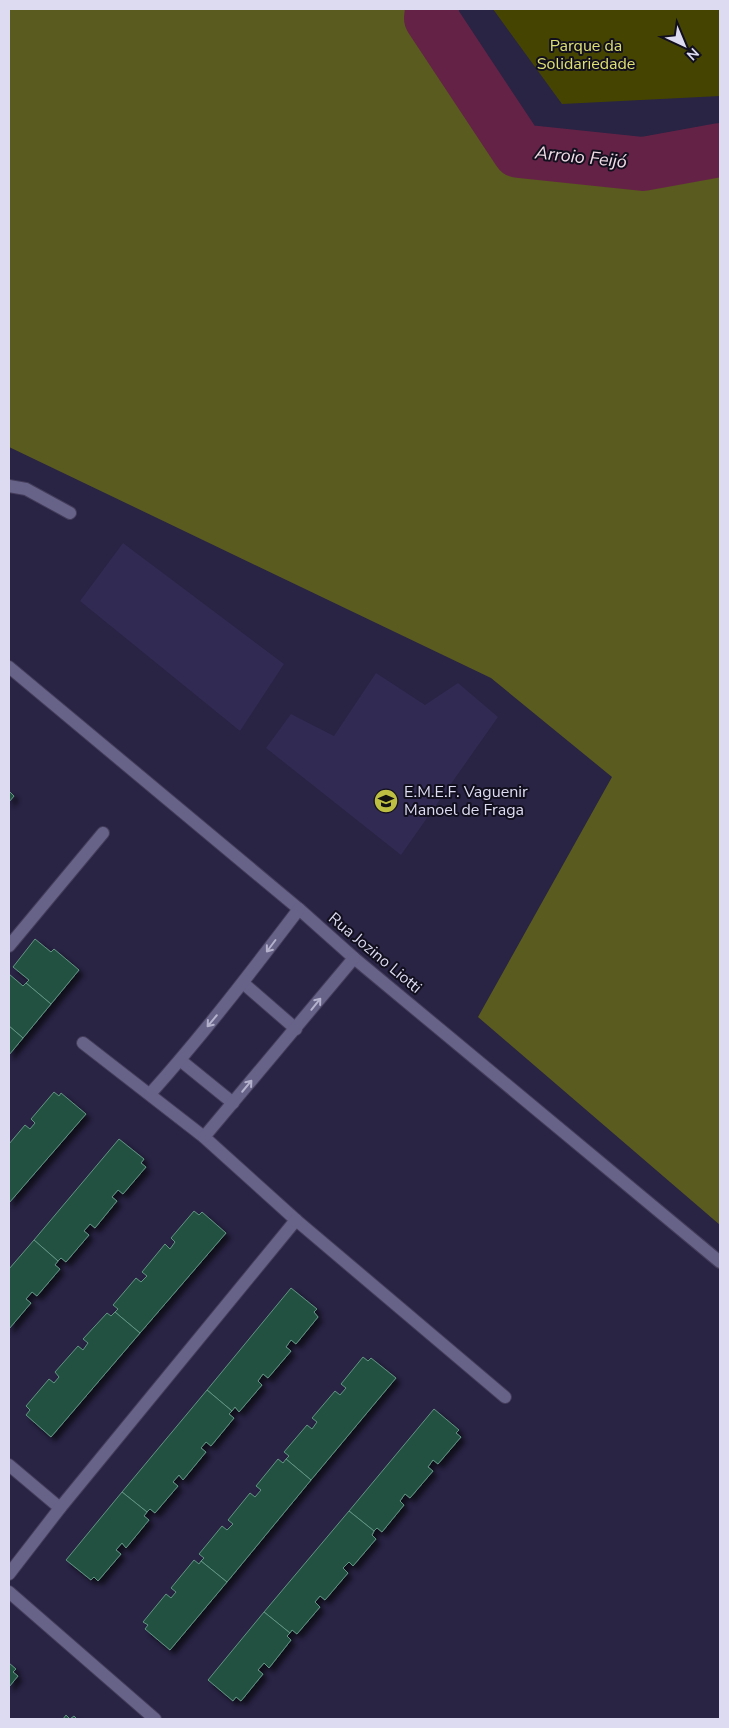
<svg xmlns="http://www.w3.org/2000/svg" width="729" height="1728" font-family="'Nunito Sans',sans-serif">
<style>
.built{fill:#312a52}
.green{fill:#454501}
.forest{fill:#5a5b1e}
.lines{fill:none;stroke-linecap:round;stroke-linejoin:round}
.river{stroke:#642346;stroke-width:54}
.building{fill:#205142;stroke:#629482;filter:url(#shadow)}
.minor-casing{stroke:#433d5a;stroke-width:14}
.minor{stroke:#676288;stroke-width:12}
.oneway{stroke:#b4b1cc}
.labels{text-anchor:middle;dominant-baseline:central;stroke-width:4;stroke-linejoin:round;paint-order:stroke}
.park-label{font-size:16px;fill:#dde073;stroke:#120f1e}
.poi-label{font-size:16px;fill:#dddbf1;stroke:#120f1e;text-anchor:start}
.street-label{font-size:16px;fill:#dddbf1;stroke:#120f1e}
.water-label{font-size:18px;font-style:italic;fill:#f1dce5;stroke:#120f1e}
</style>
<defs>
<filter id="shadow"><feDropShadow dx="4.5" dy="4.5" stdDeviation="2.5" flood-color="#0009"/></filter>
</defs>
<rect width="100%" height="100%" fill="#292344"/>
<g class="built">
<polygon points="123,543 284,664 240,731 80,601"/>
<polygon points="376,673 425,705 458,683 498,717 401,855 266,748 291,714 334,736"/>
</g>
<polygon class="green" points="493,9 720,9 720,96 562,104"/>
<polygon class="forest" points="9,9 432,9 431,18 519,151 643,164 720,150 720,1225 478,1017 612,777 491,678 9,447"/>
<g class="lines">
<polyline class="river" points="432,9 431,18 519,151 643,164 720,150"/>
</g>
<g class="building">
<polygon points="9,791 14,796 9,802"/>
<polygon points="35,939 51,952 54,949 79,970 51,1004 26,983 29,980 13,967"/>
<polygon points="9,974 23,986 26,983 51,1004 23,1038 9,1026"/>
<polygon points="9,1026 23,1038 9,1055"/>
<polygon points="54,1092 59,1096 61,1093 86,1114 9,1203 9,1144 25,1125 30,1129 35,1123 31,1119"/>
<polygon points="119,1139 144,1159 141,1163 146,1167 123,1194 118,1190 112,1197 117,1201 95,1228 90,1224 84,1231 89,1235 66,1262 61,1258 58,1261 34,1240"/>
<polygon points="194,1211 199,1215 202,1212 226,1233 140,1333 115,1312 118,1309 113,1305 136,1278 141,1282 147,1276 142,1272 165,1244 170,1249 175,1242 171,1238"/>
<polygon points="34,1240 58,1261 55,1265 60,1269 37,1296 32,1292 26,1299 31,1303 9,1329 9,1269"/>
<polygon points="291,1288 317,1309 314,1312 318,1317 296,1344 291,1340 286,1347 291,1351 268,1378 263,1374 258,1381 262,1385 239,1412 235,1407 232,1411 207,1390"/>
<polygon points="115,1312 140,1333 51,1437 26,1415 30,1410 26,1406 49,1379 54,1383 59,1377 55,1372 78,1346 83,1350 88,1343 83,1339 107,1313 111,1316"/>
<polygon points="363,1357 368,1361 371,1358 396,1378 311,1480 286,1459 289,1456 284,1452 307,1425 312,1429 317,1422 312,1418 335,1391 340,1395 346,1388 341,1384"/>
<polygon points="207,1390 232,1411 229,1414 234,1418 211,1446 206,1442 201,1448 206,1452 183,1480 179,1475 173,1482 178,1486 155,1513 150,1509 147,1512 122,1492"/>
<polygon points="434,1409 459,1430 456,1433 461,1437 438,1464 433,1460 428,1467 433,1471 410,1498 405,1494 400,1501 404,1505 382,1532 377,1528 374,1531 349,1511"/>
<polygon points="278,1459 283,1463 286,1459 311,1480 227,1582 201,1561 204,1558 199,1554 222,1526 227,1530 233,1524 228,1520 250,1493 255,1497 261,1490 256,1486"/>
<polygon points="122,1492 147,1512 144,1516 149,1520 126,1548 122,1543 116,1550 121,1554 98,1581 94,1577 91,1580 66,1560"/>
<polygon points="349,1511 374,1531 372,1535 376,1539 353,1566 349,1562 343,1568 348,1573 325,1600 320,1596 315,1602 320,1607 297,1634 292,1630 290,1633 264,1612"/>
<polygon points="194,1560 199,1564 201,1561 227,1582 170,1650 145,1629 148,1625 143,1622 166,1594 171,1598 176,1592 171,1588"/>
<polygon points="264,1612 290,1633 287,1636 291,1640 269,1668 264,1663 258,1670 263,1674 241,1701 236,1697 233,1701 208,1680"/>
<polygon points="9,1663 16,1669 13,1672 18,1676 9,1687"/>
<polygon points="66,1715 70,1719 74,1716 77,1719 63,1719"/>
</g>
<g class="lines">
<g class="minor-casing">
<g id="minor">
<polyline points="9,486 26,489 70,513"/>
<polyline points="9,667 299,909 354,958 720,1262"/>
<polyline points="9,946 103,833"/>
<polyline points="243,983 296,1029"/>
<polyline points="83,1043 204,1137 296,1220 505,1397"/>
<polyline points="180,1060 233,1103"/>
<path d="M150 1094C203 1035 251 972 299 909"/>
<polyline points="204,1137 354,958"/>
<polyline points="9,1465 60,1508"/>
<polyline points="9,1574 60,1508 296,1220"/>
<polyline points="9,1592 155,1719"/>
</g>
</g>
<use href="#minor" class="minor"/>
</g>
<defs><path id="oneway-shaft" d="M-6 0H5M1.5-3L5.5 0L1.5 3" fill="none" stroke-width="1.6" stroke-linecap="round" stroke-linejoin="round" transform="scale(1.25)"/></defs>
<g class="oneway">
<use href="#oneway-shaft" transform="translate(271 946) rotate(127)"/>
<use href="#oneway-shaft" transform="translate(316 1004) rotate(-51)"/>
<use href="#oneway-shaft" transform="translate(212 1021) rotate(130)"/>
<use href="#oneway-shaft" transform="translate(247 1086) rotate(-50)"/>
</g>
<defs>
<g id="school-disc" transform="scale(1.25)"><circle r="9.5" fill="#bdbf43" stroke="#120f1e"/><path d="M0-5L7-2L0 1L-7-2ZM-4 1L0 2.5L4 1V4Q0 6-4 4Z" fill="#111"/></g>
</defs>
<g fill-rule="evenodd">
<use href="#school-disc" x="386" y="801"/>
</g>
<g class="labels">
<g class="park-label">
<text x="586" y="46">Parque da<tspan x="586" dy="18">Solidariedade</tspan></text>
</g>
<g class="poi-label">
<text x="404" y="792">E.M.E.F. Vaguenir<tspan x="404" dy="18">Manoel de Fraga</tspan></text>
</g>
<g class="street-label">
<text transform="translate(375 953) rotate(40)">Rua Jozino Liotti</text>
</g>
<g class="water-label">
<text transform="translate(581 157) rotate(6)">Arroio Feijó</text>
</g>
</g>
<rect width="729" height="1728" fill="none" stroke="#dddbf1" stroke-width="20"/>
<g transform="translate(684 45) rotate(136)" stroke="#120f1e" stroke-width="4" paint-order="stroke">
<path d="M0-4L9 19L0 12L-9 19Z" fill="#dddbf1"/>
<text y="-8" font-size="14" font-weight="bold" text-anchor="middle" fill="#dddbf1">N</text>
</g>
</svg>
